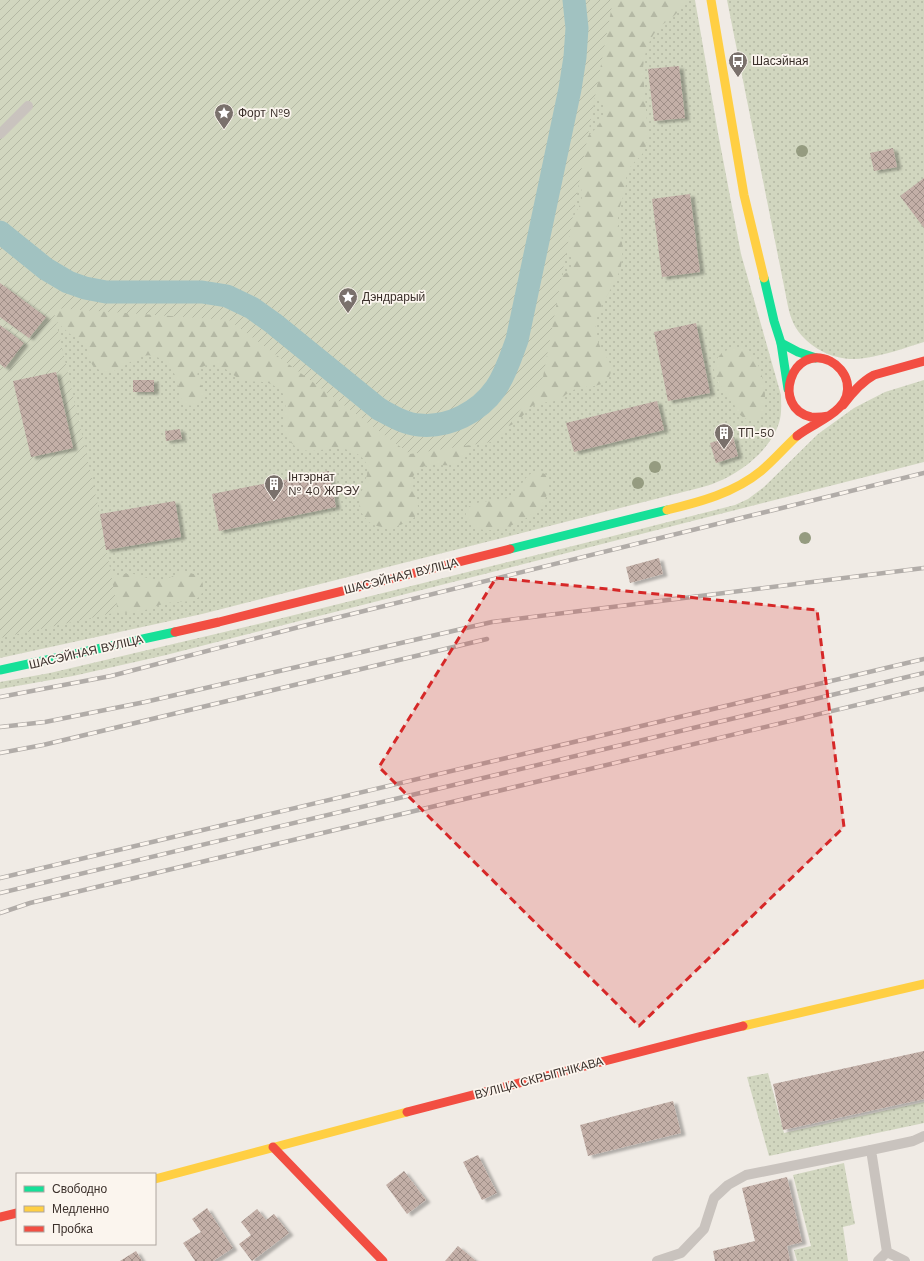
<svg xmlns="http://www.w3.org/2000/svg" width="924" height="1261" font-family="'Work Sans',sans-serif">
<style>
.grass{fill:url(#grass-dots)}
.forest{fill:url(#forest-firs)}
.garden{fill:url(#garden-furrows)}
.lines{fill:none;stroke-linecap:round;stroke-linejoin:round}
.canal{stroke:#a1c2c1;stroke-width:23}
.building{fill:url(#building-cross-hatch);filter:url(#shadow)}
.lane{stroke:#c9c3be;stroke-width:10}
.fast{stroke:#16e098;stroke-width:9}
.slow{stroke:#ffcf43;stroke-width:9}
.jam{stroke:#f24e42;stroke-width:9}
.rail-casing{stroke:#b1aca8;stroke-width:4.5}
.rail{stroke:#fbf5ee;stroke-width:3;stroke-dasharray:9;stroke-linecap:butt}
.tree{fill:#959b80}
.marked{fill:#d62828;fill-opacity:0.2;stroke:#d62828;stroke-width:3;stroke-dasharray:8 5;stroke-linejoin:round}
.labels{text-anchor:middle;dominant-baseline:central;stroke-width:3.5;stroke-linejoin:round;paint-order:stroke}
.poi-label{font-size:12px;fill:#3b302b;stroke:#fbf5ee;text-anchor:start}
.street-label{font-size:12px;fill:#3b302b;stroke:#fbf5ee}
</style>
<defs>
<pattern id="grass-dots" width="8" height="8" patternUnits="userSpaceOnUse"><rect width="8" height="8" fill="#d1d6bf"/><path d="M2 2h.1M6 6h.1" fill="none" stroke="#b4b8a4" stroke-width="1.8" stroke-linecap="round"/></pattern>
<pattern id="forest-firs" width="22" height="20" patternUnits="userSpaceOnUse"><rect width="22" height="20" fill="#d1d6bf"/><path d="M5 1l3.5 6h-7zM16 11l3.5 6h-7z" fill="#b4b8a4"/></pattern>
<pattern id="garden-furrows" width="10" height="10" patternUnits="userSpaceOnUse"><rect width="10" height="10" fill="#d1d6bf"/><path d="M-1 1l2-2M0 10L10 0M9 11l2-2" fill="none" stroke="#b4b8a4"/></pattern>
<pattern id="building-cross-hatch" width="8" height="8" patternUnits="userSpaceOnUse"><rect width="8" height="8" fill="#c3afa7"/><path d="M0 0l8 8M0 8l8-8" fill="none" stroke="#a08f88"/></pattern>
<filter id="shadow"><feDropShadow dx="4.5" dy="2.5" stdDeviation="1" flood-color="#0004"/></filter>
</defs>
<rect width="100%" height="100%" fill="#f0ebe5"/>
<g class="grass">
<path d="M591 0H695L718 133 741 254 781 395C781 405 782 414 779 423 770 450 742 472 717 482 711 485 705 486 699 488L202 614 0 658V249Z"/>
<path d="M727 0H924V342C905 348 885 355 865 358 839 363 810 350 796 328 790 318 788 307 786 296Z"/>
<polygon points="924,380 924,462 166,655 73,676 0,689 0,682 50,673 258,624 605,538 735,505 748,499 764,487 818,434 854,408 885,392"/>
<polygon points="768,1073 784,1133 924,1102 924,1123 769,1156 747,1077"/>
<polygon points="844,1163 855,1224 843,1227 848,1261 797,1261 794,1250 811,1246 793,1175"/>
</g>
<g class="forest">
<path d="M593 0H684C678 18 668 18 657 30 648 40 643 58 643 71L648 136C647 142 646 148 643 153 638 160 631 163 628 172 625 180 627 175 626 184 624 199 617 207 618 225 619 231 622 236 622 242 623 250 622 259 621 266 616 286 600 301 596 321 595 328 596 337 599 344 603 355 616 364 609 377 603 389 586 385 576 389 569 391 563 398 555 401 548 403 539 401 532 406 526 411 522 418 515 423 503 430 481 435 472 444 466 450 465 459 457 463 445 469 428 460 417 471 400 487 439 513 400 525 393 528 384 528 377 526 371 524 366 520 363 515 351 498 373 480 366 463 363 457 358 454 353 452 331 441 314 459 295 446 268 427 303 399 271 384 262 380 251 383 242 380 230 375 224 363 210 365 207 365 202 366 200 369 193 377 202 384 204 391 205 397 201 404 196 405 176 410 180 384 175 375 172 369 165 361 159 358 136 346 124 376 104 371 85 367 93 356 85 344 81 339 75 338 70 334 64 329 58 323 53 317 34 300 17 279 0 260L561 276 571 270 573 266V261L566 248 567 229 581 203 582 197 581 186 579 180 582 140C598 131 614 109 595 94Z"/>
<path d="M732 348C736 348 741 347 745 348 762 355 776 416 753 420 747 421 738 415 736 409 734 405 734 401 731 398 728 393 722 389 719 384 711 375 713 358 724 352 726 350 730 349 732 348Z"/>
<path d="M537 471 545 474C568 518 460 555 466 509 480 498 493 503 508 498 523 492 520 476 537 471Z"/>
<path d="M181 572C191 572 204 575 203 588 202 605 178 601 167 603 157 605 148 610 138 612 126 614 113 611 101 611 67 612 34 613 0 614L123 574H134L150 579 158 580 167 579Z"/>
</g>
<polygon class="garden" points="0,0 613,0 543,377 498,441 410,454 229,320 53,308 100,514 118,612 0,638"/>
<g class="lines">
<path class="canal" d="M0 232 46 269 68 282 85 288 106 292H202L227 296 252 308 273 323 379 409C392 416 405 424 419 425 449 428 479 412 496 388 506 373 511 356 517 340L570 89 575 57 577 28 574 0"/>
</g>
<g class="building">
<polygon points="679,66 685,118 654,121 648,69"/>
<polygon points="893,148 897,167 874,171 870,153"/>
<polygon points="924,178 924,228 900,196"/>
<polygon points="690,194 700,272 662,277 652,199"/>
<polygon points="0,283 46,317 29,338 0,317"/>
<polygon points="696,323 710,393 668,401 654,332"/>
<polygon points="0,325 24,343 5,368 0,364"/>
<polygon points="56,372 73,448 31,457 13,381"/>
<rect x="133" y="380" width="21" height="12"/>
<polygon points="657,401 664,430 574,452 566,423"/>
<polygon points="180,429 182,439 166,441 165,431"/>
<polygon points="733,436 738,456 716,463 710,443"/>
<polygon points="329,471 336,507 219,531 212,494"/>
<polygon points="175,501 181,537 106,550 100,514"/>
<polygon points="659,558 663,574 630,583 626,567"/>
<polygon points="924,1051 924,1099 783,1130 773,1084"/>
<polygon points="673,1101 681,1133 588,1156 580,1125"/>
<polygon points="478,1155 497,1193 482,1200 463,1162"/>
<polygon points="404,1171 426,1200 407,1214 386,1185"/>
<polygon points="787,1177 802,1242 787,1246 790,1261 715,1261 713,1251 755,1241 742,1188"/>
<polygon points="207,1208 233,1248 213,1261 195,1261 183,1243 201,1232 192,1219"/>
<polygon points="257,1209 266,1220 274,1214 289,1233 252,1261 239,1244 251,1235 241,1222"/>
<polygon points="458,1246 476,1261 445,1261"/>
<polygon points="136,1251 142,1261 120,1261"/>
</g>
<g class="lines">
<g class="lane">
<polyline points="0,134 28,106"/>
<polyline points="657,1261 681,1253 704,1229 714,1198 728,1185 746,1175 871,1150"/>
<polyline points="878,1261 887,1252"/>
<polyline points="905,1261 887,1252 871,1150 913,1141 924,1136"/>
</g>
<g class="fast">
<polyline points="764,278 774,321 781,343 788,389"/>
<polyline points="781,343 798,352 816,358"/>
<polyline points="510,549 667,510"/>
<polyline points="0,670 175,632"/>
</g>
<g class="slow">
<polyline points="711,0 744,195 764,278"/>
<path d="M667 510C700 502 734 493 761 471 774 460 785 447 797 436"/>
<polyline points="743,1026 924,984"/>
<polyline points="155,1179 407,1112"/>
</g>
<g class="jam">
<path d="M843 405C852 393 861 382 874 375L924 361"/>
<path d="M797 436C815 421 853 412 847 382 845 373 838 365 830 361 791 343 771 408 811 417 817 418 823 417 829 416"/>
<polyline points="175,632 219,622 510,549"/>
<polyline points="407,1112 698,1037 743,1026"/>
<polyline points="273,1147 383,1261"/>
<polyline points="0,1217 17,1213"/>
</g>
<g class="rail-casing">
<g id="rail">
<polyline points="0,697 111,676 303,626 924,473"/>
<polyline points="0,727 45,722 145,702 492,622 924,568"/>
<polyline points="0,753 43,745 487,639"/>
<polyline points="0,878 924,659"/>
<polyline points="0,893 924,673"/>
<polyline points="0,913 30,903 924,689"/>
</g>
</g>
<use href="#rail" class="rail"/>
</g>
<g class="tree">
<circle cx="802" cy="151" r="6"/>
<circle cx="655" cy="467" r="6"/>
<circle cx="638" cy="483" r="6"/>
<circle cx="805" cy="538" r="6"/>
</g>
<path class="marked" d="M496 578 817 610 844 827 639 1026 379 767Z"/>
<defs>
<g id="bus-pin" transform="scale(1)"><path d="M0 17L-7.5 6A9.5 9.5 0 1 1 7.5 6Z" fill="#7a716c" stroke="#fbf5ee"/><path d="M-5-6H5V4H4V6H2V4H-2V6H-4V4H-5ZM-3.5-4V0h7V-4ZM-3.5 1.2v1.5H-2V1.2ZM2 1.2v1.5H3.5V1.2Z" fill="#fff"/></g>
<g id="sight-pin" transform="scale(1)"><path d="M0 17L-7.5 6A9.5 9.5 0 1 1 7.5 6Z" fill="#7a716c" stroke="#fbf5ee"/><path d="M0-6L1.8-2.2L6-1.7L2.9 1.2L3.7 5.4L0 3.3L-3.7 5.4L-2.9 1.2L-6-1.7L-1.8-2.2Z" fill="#fff"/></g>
<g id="building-pin" transform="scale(1)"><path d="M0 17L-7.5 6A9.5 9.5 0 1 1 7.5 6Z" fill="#7a716c" stroke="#fbf5ee"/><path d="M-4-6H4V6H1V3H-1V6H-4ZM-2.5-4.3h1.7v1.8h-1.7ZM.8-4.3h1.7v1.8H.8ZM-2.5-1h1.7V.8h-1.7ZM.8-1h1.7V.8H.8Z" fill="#fff"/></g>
</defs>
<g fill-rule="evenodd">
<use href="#bus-pin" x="738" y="61"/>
<use href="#sight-pin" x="224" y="113"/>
<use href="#sight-pin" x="348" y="297"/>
<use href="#building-pin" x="724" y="433"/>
<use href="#building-pin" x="274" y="484"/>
</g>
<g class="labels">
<g class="poi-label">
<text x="752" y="61">Шасэйная</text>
<text x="238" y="113">Форт №9</text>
<text x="362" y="297">Дэндрарый</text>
<text x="738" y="433">ТП-50</text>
<text x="288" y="477">Інтэрнат<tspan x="288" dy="14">№ 40 ЖРЭУ</tspan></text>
</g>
<g class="street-label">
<text transform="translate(401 576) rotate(-14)">ШАСЭЙНАЯ ВУЛІЦА</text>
<text transform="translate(86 652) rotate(-13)">ШАСЭЙНАЯ ВУЛІЦА</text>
<text transform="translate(539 1078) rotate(-15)">ВУЛІЦА СКРЫПНІКАВА</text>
</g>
</g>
<rect x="16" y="1173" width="140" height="72" fill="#fbf5ee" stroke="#aea6a0"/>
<rect x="24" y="1186" width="20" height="6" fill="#16e098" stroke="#aea6a0"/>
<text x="52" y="1193" font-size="12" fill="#3b302b">Свободно</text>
<rect x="24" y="1206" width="20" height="6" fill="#ffcf43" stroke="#aea6a0"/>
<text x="52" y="1213" font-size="12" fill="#3b302b">Медленно</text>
<rect x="24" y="1226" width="20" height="6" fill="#f24e42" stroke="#aea6a0"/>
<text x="52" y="1233" font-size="12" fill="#3b302b">Пробка</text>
</svg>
